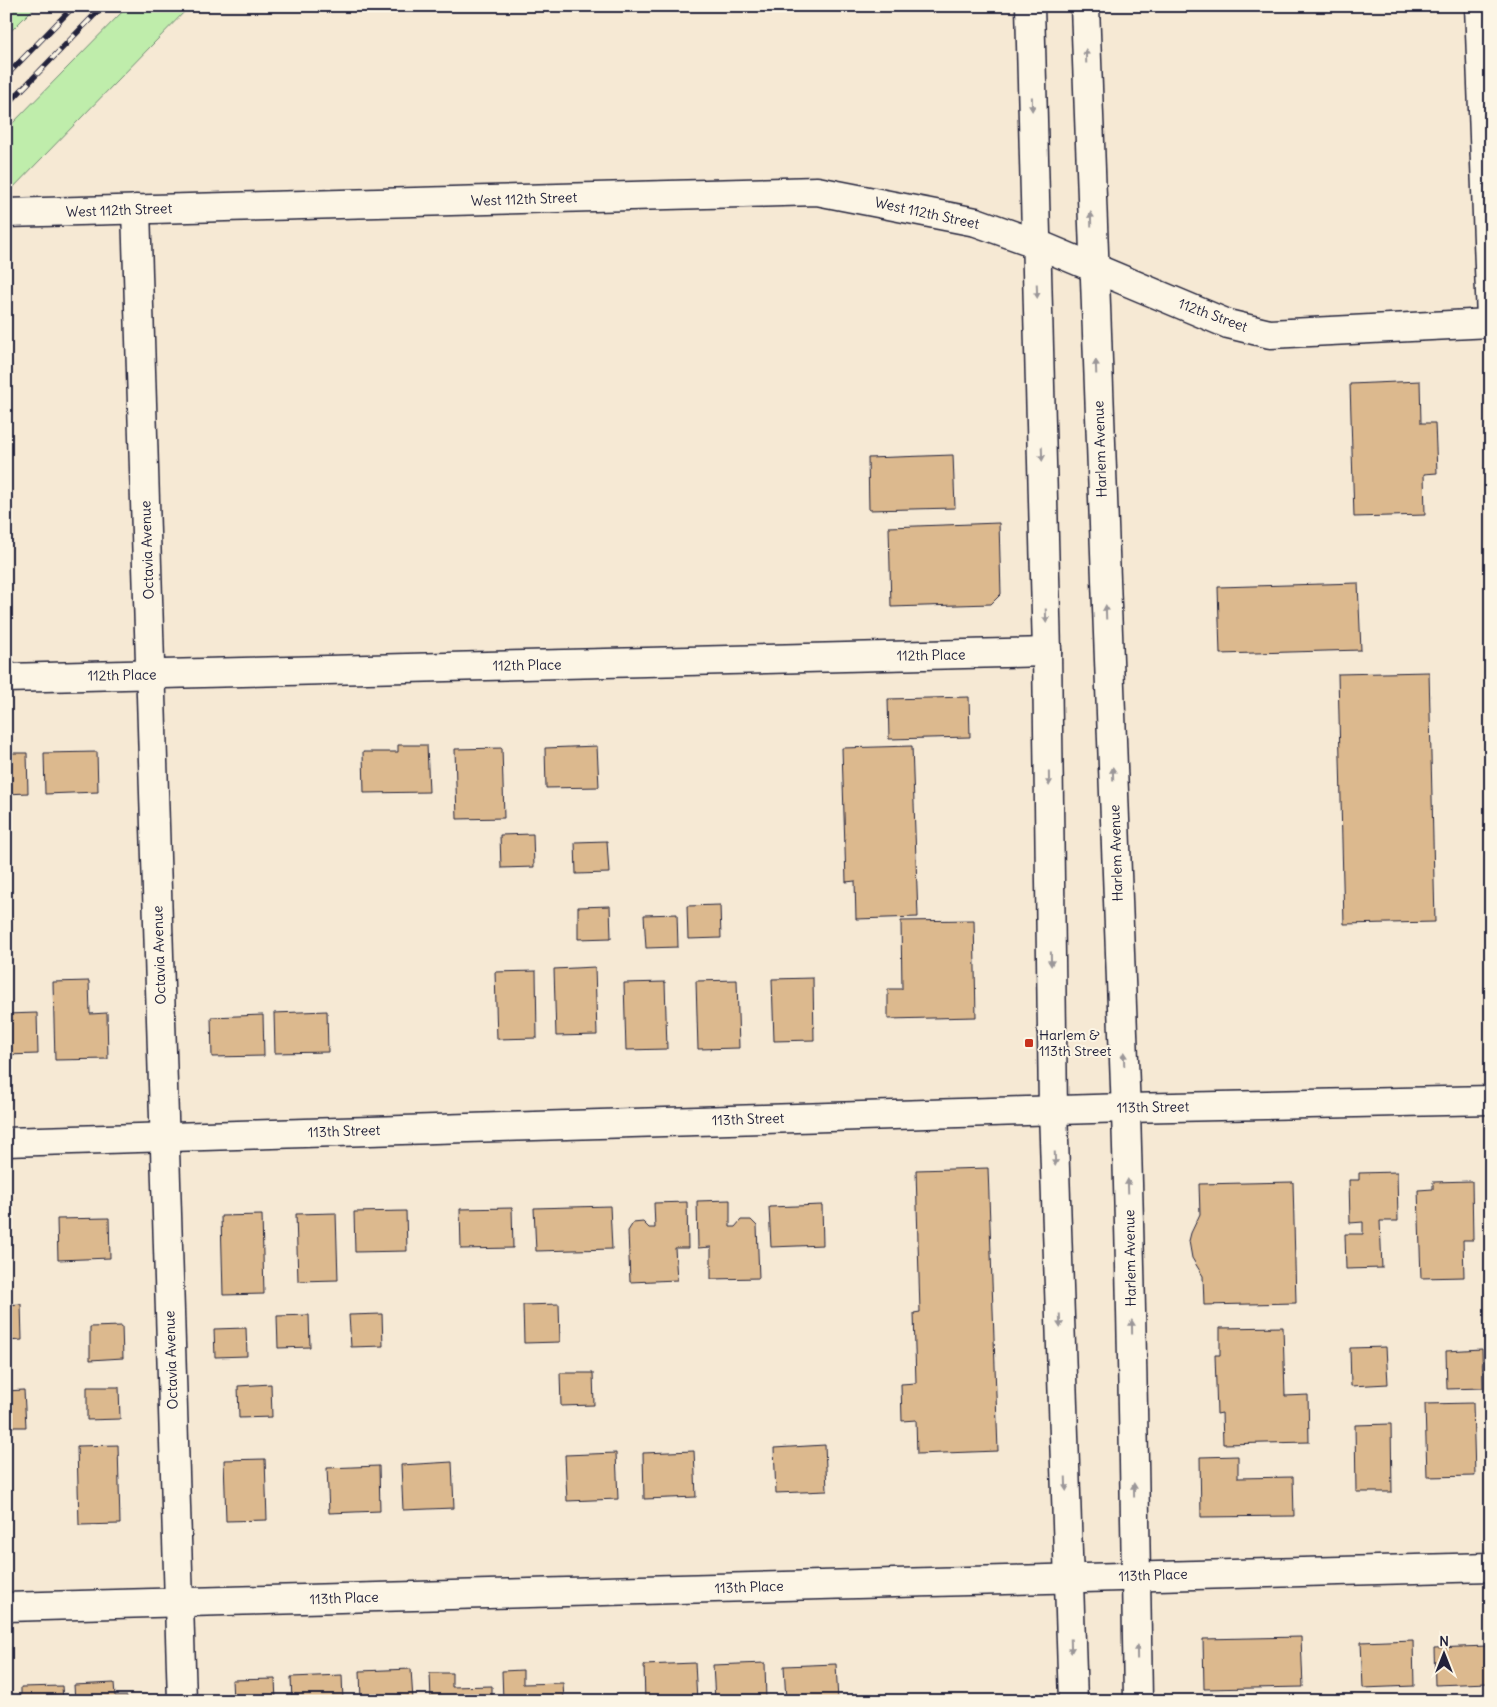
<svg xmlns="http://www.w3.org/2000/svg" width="1497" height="1707" font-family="Delius,sans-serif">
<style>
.green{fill:#bfedab;stroke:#708873}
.building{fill:#dcb98e;stroke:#22223b}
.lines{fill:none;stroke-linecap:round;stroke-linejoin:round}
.street-casing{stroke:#22223b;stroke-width:31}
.primary-casing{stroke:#22223b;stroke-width:31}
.street{stroke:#fcf5e5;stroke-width:28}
.primary{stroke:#fcf5e5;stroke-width:28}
.rail-casing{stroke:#22223b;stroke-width:5.5}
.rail{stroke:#fcf5e5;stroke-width:4;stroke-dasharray:11;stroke-linecap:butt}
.oneway{fill:#9a9698}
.poi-dot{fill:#c8321e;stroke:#fcf5e5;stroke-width:2}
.labels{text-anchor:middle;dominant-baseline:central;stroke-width:4;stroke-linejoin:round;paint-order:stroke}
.street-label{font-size:14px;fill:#22223b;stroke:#fcf5e5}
.poi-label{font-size:14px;fill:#22223b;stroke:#fcf5e5;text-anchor:start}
</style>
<rect width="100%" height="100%" fill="#f6e9d4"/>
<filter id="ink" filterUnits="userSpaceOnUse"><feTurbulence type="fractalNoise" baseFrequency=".02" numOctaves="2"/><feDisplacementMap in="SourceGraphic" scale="10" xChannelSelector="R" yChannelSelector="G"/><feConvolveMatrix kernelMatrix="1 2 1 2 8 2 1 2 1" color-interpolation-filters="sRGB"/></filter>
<g filter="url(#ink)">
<g class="green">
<polygon points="6,6 36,6 6,36"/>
<polygon points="128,6 190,6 6,195 6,130"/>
</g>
<g class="building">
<polygon points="1420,381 1421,423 1435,423 1437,473 1424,474 1425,515 1354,517 1350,384"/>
<polygon points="953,455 955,508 869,510 868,458"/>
<polygon points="999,523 1001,594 991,604 891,607 889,527"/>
<polygon points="1358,583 1361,650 1220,654 1218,587"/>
<polygon points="1429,672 1435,922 1344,924 1338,674"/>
<polygon points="969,697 970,737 889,739 888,699"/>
<polygon points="398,745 427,745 429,792 364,793 363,752 398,752"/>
<polygon points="597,746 599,787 546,788 545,748"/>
<polygon points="912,746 918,917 856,919 855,881 846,882 842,748"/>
<polygon points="502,748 504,818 457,819 455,749"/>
<polygon points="97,752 98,792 45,794 44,753"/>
<polygon points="6,753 27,753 28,793 6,794"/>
<polygon points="533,834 534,867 501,868 500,835"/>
<polygon points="607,841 609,873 576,874 575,842"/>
<polygon points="720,905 721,938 688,939 687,906"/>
<polygon points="610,906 611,938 578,939 578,907"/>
<polygon points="677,914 678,947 646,948 644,915"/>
<polygon points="974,920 976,1017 888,1019 888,989 902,989 901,921"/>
<polygon points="595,967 597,1035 556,1036 554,969"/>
<polygon points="536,971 537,1038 497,1039 495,972"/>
<polygon points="813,978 814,1040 774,1041 772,979"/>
<polygon points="737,980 739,1048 698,1049 696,981"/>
<polygon points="89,981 90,1014 107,1013 108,1059 55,1060 53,982"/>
<polygon points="665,982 667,1049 626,1050 624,983"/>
<polygon points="327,1011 328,1052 275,1053 274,1013"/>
<polygon points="37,1013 38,1054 6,1055 6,1014"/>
<polygon points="263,1015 264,1056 212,1057 211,1017"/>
<polygon points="988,1168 998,1451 917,1454 916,1420 902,1421 901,1384 916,1383 914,1313 920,1312 916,1170"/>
<polygon points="1397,1172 1398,1221 1380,1221 1382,1268 1346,1269 1345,1234 1363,1234 1363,1222 1350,1223 1349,1180 1359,1180 1359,1173"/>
<polygon points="1472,1181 1473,1240 1463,1240 1464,1277 1421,1278 1418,1190 1433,1189 1433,1182"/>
<polygon points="1491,1181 1491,1232 1488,1233 1487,1182"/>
<polygon points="1293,1182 1296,1303 1204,1305 1203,1276 1192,1258 1189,1241 1191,1233 1200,1214 1199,1184"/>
<polygon points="730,1200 730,1227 735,1227 741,1220 751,1220 757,1226 759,1278 711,1279 711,1247 698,1248 697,1201"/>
<polygon points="687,1202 688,1248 675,1248 677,1280 630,1282 628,1231 633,1223 643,1222 649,1228 655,1228 654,1203"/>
<polygon points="822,1205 823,1245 771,1247 769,1207"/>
<polygon points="610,1206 612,1249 536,1251 534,1208"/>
<polygon points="512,1208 513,1248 461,1249 460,1209"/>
<polygon points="406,1211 407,1251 355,1252 354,1212"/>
<polygon points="336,1213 338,1280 298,1281 296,1214"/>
<polygon points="262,1215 264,1294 223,1295 221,1216"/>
<polygon points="109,1218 110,1258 58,1260 57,1219"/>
<polygon points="21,1304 22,1340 6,1341 6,1305"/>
<polygon points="559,1304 560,1342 524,1343 523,1305"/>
<polygon points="382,1314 383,1346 351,1347 349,1315"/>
<polygon points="309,1315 310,1347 278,1348 277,1316"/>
<polygon points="122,1326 123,1358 90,1360 90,1327"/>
<polygon points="1283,1327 1285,1396 1308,1395 1309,1442 1223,1444 1222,1413 1217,1414 1215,1355 1220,1355 1220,1328"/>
<polygon points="246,1328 247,1356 215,1357 214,1329"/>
<polygon points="1386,1347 1388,1384 1351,1386 1350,1348"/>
<polygon points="1482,1349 1483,1388 1447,1389 1446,1351"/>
<polygon points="560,1373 593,1373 594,1405 561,1406"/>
<polygon points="271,1384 272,1417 239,1418 238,1386"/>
<polygon points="87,1387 119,1387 120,1419 87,1420"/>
<polygon points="24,1390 26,1427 6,1427 6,1391"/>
<polygon points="1473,1403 1475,1476 1427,1477 1425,1404"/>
<polygon points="1391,1424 1392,1492 1356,1492 1355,1425"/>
<polygon points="118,1445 120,1524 79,1525 77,1446"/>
<polygon points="825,1445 827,1491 776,1493 774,1448"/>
<polygon points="694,1451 696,1497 644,1499 643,1453"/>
<polygon points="616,1453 618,1499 567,1501 565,1455"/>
<polygon points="1238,1456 1238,1478 1293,1477 1294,1516 1201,1517 1200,1457"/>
<polygon points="265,1459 267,1520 226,1521 224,1460"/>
<polygon points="452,1462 454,1508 403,1510 401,1465"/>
<polygon points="379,1466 380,1511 329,1513 327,1468"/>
<polygon points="1301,1637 1303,1687 1204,1689 1203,1639"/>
<polygon points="1413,1640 1414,1686 1363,1688 1361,1642"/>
<polygon points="1487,1646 1488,1683 1435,1685 1434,1648"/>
<polygon points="695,1663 697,1701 645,1701 644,1665"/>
<polygon points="765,1663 766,1701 715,1701 713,1665"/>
<polygon points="836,1664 838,1701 786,1701 784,1666"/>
<polygon points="411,1669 413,1701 361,1701 360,1671"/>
<polygon points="523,1670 523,1684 563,1683 564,1701 503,1701 502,1671"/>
<polygon points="430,1673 452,1673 452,1687 492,1686 492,1701 431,1701"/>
<polygon points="342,1675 343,1701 292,1701 291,1677"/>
<polygon points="275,1679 276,1701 233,1701 232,1680"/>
<polygon points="114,1683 115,1696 127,1696 127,1701 75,1701 74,1685"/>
<polygon points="62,1686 63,1701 21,1701 21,1687"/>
</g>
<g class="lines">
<g class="street-casing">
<g id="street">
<polyline points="1479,6 1491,319"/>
<polyline points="136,209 182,1701"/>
<polyline points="6,213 817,191 976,222 1035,243 1228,324 1270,334 1491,323"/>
<polyline points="6,678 1047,652"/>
<polyline points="6,1142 1126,1108 1491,1100"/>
<polyline points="6,1607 1491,1567"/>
</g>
</g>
<g class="primary-casing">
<g id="primary">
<polyline points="1030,6 1047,652 1053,1110 1073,1701"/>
<path d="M1085 6C1096 375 1114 744 1126 1113 1132 1309 1135 1505 1138 1701"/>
</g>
</g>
<use href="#street" class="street"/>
<use href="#primary" class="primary"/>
<g class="rail-casing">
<g id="rail">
<polyline points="6,76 74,6"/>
<polyline points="6,106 103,6"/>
</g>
</g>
<use href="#rail" class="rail"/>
</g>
<defs><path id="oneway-solid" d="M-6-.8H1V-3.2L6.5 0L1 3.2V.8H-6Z" transform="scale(1.25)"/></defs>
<g class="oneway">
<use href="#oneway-solid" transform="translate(1086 56) rotate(-92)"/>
<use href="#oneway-solid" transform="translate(1032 104) rotate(89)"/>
<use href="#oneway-solid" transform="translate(1091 219) rotate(-92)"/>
<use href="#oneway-solid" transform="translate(1037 291) rotate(88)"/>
<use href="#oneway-solid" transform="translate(1096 367) rotate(-92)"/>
<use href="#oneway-solid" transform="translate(1042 454) rotate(88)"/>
<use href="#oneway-solid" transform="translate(1106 612) rotate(-92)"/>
<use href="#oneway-solid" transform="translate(1046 616) rotate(88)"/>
<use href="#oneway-solid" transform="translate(1113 774) rotate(-92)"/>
<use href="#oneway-solid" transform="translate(1049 779) rotate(89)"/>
<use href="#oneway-solid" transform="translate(1051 959) rotate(89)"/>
<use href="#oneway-solid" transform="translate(1124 1059) rotate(-92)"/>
<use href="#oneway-solid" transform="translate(1055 1159) rotate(88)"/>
<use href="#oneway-solid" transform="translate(1128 1186) rotate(-92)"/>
<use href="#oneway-solid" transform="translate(1060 1321) rotate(88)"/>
<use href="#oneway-solid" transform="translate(1132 1327) rotate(-91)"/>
<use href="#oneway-solid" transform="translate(1066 1484) rotate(88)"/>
<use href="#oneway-solid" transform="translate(1134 1490) rotate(-91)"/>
<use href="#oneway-solid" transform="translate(1071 1646) rotate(88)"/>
<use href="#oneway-solid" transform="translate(1137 1652) rotate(-91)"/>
</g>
</g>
<rect class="poi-dot" x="1024" y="1038" width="10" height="10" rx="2.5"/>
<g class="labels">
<g class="street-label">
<text transform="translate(524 199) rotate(-2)">West 112th Street</text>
<text transform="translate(119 210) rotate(-2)">West 112th Street</text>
<text transform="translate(927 213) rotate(12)">West 112th Street</text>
<text transform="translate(1213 315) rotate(20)">112th Street</text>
<text transform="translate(1100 449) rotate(-92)">Harlem Avenue</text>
<text transform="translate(147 550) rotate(-92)">Octavia Avenue</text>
<text transform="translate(931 655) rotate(-1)">112th Place</text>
<text transform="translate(527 665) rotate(-1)">112th Place</text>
<text transform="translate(122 675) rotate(-1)">112th Place</text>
<text transform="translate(1116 853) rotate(-92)">Harlem Avenue</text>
<text transform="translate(159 955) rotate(-92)">Octavia Avenue</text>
<text transform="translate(1153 1107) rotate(-1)">113th Street</text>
<text transform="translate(748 1119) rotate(-2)">113th Street</text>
<text transform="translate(344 1131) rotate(-2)">113th Street</text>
<text transform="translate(1130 1258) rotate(-91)">Harlem Avenue</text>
<text transform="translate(171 1360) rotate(-92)">Octavia Avenue</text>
<text transform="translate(1153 1575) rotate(-2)">113th Place</text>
<text transform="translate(749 1587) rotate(-2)">113th Place</text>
<text transform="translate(344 1598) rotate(-2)">113th Place</text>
</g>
<g class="poi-label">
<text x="1039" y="1035">Harlem &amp;<tspan x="1039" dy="16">113th Street</tspan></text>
</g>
</g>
<rect width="1497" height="1707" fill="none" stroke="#fcf5e5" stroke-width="25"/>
<rect x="12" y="12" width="1472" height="1682" fill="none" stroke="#22223b" stroke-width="2" filter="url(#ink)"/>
<g transform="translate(1444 1654)" stroke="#fcf5e5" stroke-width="4" paint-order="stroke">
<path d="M0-4L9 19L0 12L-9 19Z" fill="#22223b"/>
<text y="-8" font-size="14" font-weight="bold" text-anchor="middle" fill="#22223b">N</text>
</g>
</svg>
